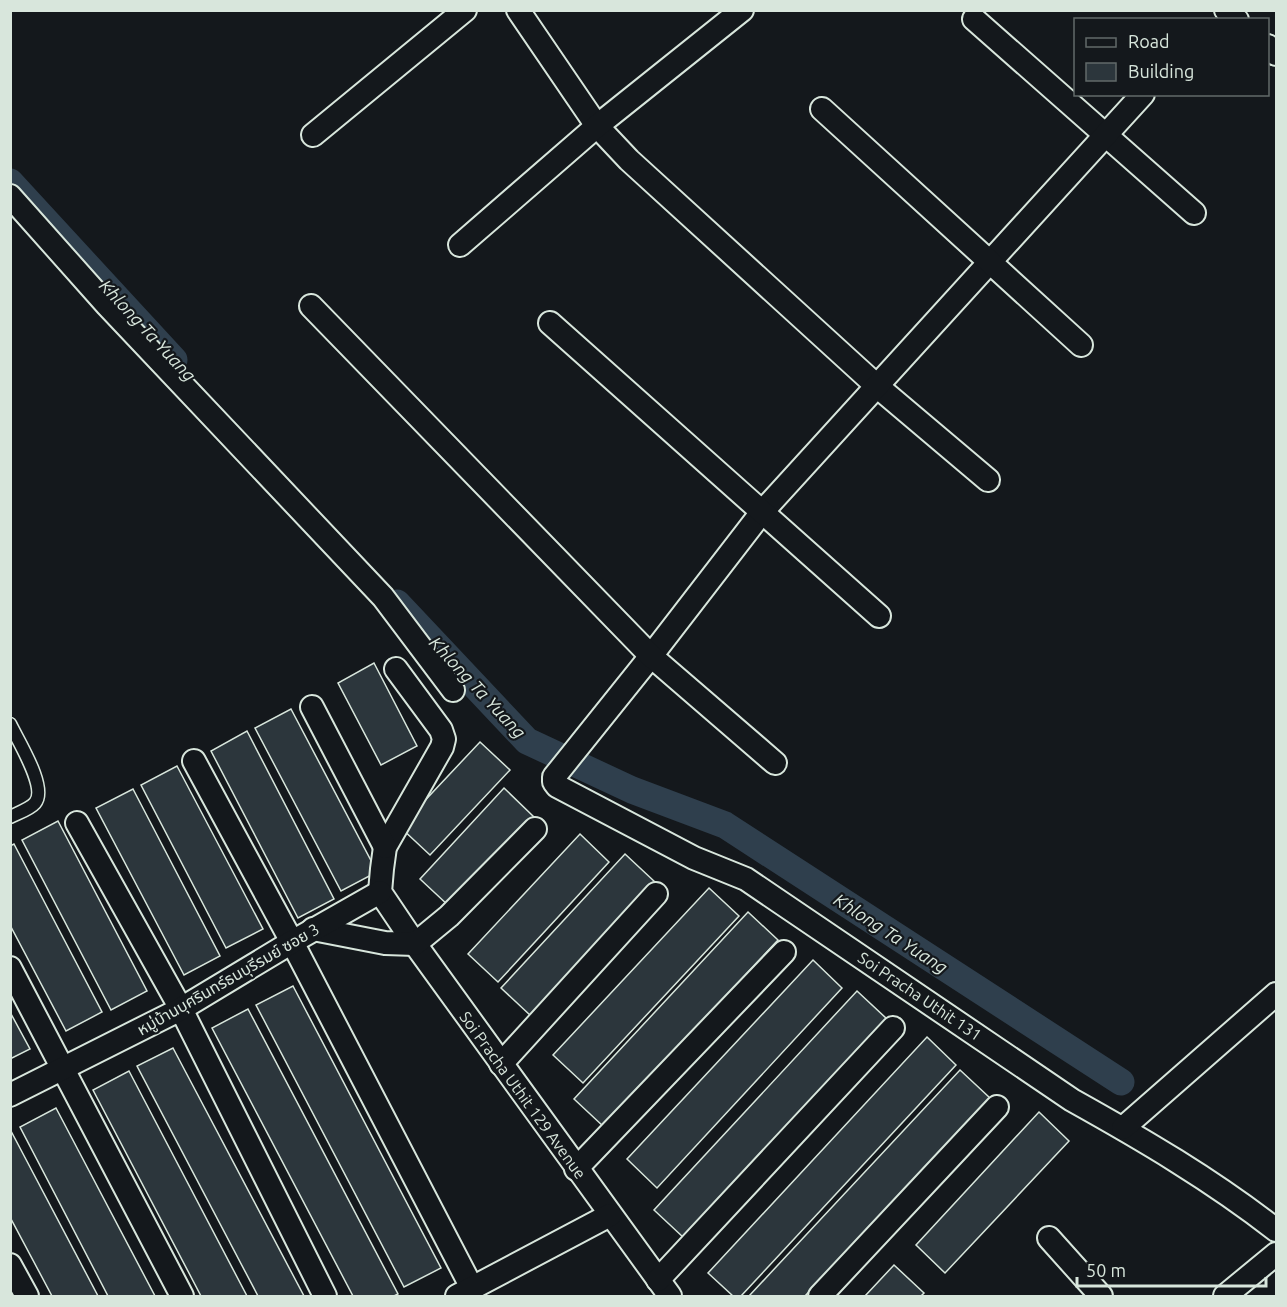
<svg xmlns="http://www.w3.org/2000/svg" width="1287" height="1307" font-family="Ubuntu,'Noto Sans Thai',sans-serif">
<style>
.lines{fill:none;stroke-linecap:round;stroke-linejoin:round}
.canal{stroke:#2f3f4d;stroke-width:27}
.building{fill:#2c363c;stroke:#d8e6dc;stroke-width:1.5}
.service-casing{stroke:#d8e6dc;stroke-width:15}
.minor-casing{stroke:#d8e6dc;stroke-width:26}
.service{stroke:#14181c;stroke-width:12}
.minor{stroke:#14181c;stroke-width:22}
.labels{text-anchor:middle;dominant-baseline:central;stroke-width:4.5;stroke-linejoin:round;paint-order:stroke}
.street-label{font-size:16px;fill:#d8e6dc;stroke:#14181c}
.water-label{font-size:18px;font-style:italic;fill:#d8e6dc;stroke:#14181c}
</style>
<rect width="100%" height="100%" fill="#14181c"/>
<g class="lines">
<g class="canal">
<polyline points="10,182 174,360"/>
<polyline points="397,603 527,741 632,790 725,825 1121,1082"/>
</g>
</g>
<g class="building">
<polygon points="374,663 417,746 381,765 338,683"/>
<polygon points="291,709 377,872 341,891 255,728"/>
<polygon points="247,731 334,899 298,918 211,751"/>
<polygon points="480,742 510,770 430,855 400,827"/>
<polygon points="177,766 263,929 226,948 141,785"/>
<polygon points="504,788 534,817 450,907 420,879"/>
<polygon points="133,789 220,956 184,975 96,808"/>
<polygon points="58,821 147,991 111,1010 22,840"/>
<polygon points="580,834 609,862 498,982 468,954"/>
<polygon points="14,844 102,1012 66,1031 10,925 10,846"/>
<polygon points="625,854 655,882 531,1016 501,988"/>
<polygon points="709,888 739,916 583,1083 553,1055"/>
<polygon points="748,912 778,940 604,1127 574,1099"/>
<polygon points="813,960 842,988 657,1188 627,1159"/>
<polygon points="293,986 441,1268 404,1287 256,1005"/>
<polygon points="857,991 887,1019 684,1238 654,1210"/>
<polygon points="248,1009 398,1294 394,1296 353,1296 212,1028"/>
<polygon points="10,1012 30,1049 10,1059"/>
<polygon points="927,1037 956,1065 741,1296 733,1296 708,1273"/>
<polygon points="173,1048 304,1296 258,1296 137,1066"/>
<polygon points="960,1070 990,1098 805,1296 749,1296"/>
<polygon points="129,1071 247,1296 201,1296 93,1090"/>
<polygon points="56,1108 155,1296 108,1296 20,1127"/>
<polygon points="1039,1112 1069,1141 945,1273 916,1245"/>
<polygon points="11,1131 98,1296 52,1296 10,1217"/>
<polygon points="894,1265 924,1293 921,1296 865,1296"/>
</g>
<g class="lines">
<g class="service-casing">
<path id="service" d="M10 724C18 741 48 788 35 803 30 809 18 813 10 817"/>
</g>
<g class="minor-casing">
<g id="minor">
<polyline points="518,10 597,126 629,160 878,387 988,480"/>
<polyline points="1226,10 1237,20"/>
<polyline points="974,19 1194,213"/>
<polyline points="1268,46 1276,54"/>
<path d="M1143 94 762 512 651 656 554 777V782L557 786 694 858 746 879 1072 1100C1142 1139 1212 1180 1276 1230"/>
<polyline points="822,109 1081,345"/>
<polyline points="313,135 465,10"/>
<polyline points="10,196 107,305 383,597 453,690"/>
<polyline points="460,245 597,126 742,10"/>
<polyline points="311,306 651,656 775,763"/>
<polyline points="550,323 879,616"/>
<polyline points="396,669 441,730 444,739 442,747 385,847 382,869 380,892 415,944 670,1296"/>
<polyline points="312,707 385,847"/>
<polyline points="194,761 292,942 472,1288"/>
<polyline points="77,823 181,1009 325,1296"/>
<polyline points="313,929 385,943 415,944 449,916 535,829"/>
<polyline points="10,968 182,1296"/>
<polyline points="501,1064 656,894"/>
<polyline points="10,1095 181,1009 292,942 380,892"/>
<polyline points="1123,1128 1276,994"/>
<polyline points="576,1169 784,952"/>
<polyline points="1049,1238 1101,1296"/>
<polyline points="10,1265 27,1296"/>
<polyline points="658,1280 893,1028"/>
<polyline points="457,1296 610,1215"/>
<polyline points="820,1296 997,1107"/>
<polyline points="1225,1296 1276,1254"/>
</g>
</g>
<use href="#service" class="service"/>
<use href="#minor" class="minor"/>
</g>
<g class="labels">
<g class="street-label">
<text transform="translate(228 979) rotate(-30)">หมู่บ้านบุศรินทร์ธนบุรีรมย์ ซอย 3</text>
<text transform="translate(920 996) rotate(34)">Soi Pracha Uthit 131</text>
<text transform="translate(523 1095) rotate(54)">Soi Pracha Uthit 129 Avenue</text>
</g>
<g class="water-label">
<text transform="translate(148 330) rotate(47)">Khlong Ta Yuang</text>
<text transform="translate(478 687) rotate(47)">Khlong Ta Yuang</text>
<text transform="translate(891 933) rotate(33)">Khlong Ta Yuang</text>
</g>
</g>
<rect width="1287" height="1307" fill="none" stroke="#d8e6dc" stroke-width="24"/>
<rect x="1074" y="18" width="195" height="78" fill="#14181c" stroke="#626a69" stroke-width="1.5"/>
<rect x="1086" y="38" width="30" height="9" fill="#14181c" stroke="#626a69" stroke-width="1.5"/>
<text x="1128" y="48" font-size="18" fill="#d8e6dc">Road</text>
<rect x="1086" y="63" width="30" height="18" fill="#2c363c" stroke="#626a69" stroke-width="1.5"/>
<text x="1128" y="78" font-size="18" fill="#d8e6dc">Building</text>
<path d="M1077 1277v9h189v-9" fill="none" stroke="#d8e6dc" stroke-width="3"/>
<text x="1086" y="1277" font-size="18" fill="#d8e6dc" stroke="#14181c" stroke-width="4.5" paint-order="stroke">50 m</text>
</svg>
